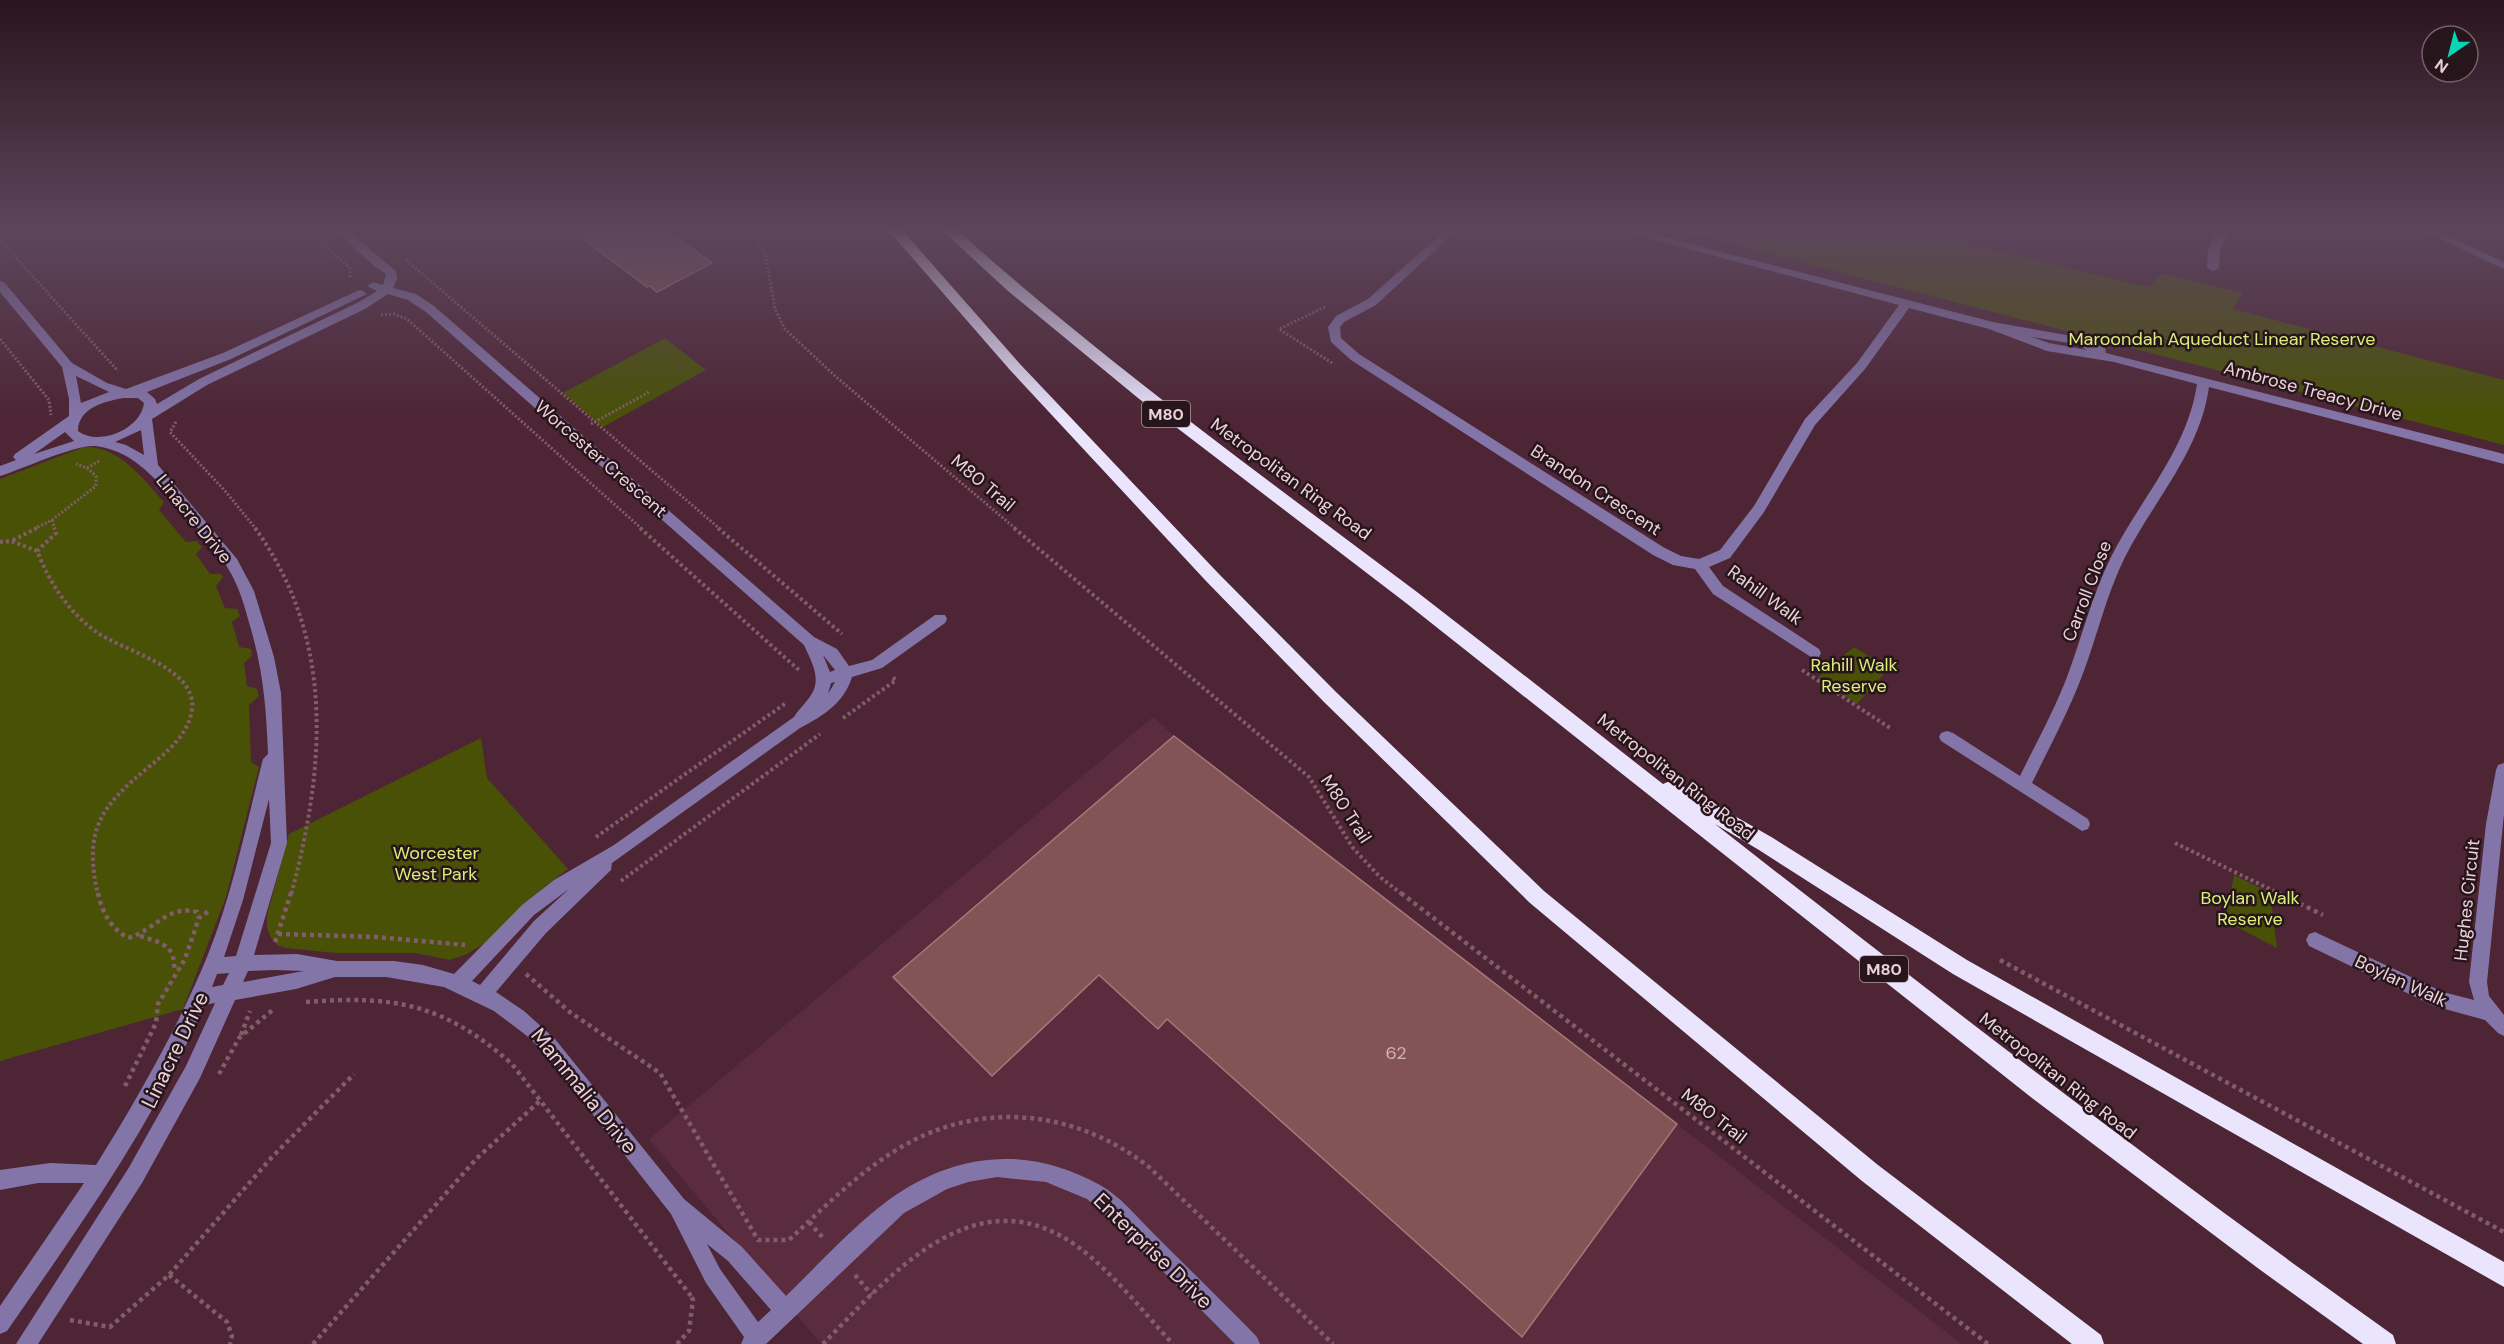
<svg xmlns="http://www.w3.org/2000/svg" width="2504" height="1344" font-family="'DM Sans',sans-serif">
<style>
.built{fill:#5b2c3e}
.green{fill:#485106}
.building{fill:#835456;stroke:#a97779;stroke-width:1.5}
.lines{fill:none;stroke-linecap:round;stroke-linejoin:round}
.path-far2{stroke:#815d6a;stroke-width:3;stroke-dasharray:2 2;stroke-linecap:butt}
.path-far1{stroke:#815d6a;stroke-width:4;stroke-dasharray:3 3;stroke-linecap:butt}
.path{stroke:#815d6a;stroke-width:4.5;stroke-dasharray:4 4;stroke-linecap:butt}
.minor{fill:#8475a9;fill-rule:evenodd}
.highway{fill:#eae4fd;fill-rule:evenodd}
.labels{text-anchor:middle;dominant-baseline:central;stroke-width:5;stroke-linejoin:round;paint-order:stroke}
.shield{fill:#27151c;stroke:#b199a0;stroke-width:1.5}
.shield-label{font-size:16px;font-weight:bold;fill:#ecd1d9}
.park-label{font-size:18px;fill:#dbee79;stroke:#27151c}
.street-label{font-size:18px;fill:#ecd1d9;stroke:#27151c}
.near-number-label{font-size:18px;fill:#d2b2b8}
.near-street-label{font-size:21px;fill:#ecd1d9;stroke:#27151c}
</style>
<rect width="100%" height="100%" fill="#4d2534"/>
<polygon class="built" points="1153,717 1174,736 1962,1344 821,1344 649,1139"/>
<g class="green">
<polygon points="1682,231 1912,231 2149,287 2161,273 2243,293 2233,309 2504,380 2504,445"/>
<polygon points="665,338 706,370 603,427 563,393"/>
<path d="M84 447C120 446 142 478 164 502L159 510 186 542 197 541 202 547 196 554 210 574H221L223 577 216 586 225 608 237 609 240 616 232 622 239 647 251 649 252 656 244 663 247 686 257 689 259 696 249 705 251 762 259 767 226 897 183 1009 0 1061V479Z"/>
<polygon points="1854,647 1889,668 1857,704 1818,677"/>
<polygon points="481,738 487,778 568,869 544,887 485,943 467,954 450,960 415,953 335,953 286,948 277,945 271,938 267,928 267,915 289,834"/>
<polygon points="2234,875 2270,893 2277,948 2225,921"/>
</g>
<g class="building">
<polygon points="572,231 668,231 712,263 657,292 650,286 647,287"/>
<polygon points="1174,736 1677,1124 1522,1337 1167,1019 1158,1029 1099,975 992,1076 893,977"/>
</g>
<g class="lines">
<g class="path-far2">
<polyline points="307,231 350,268 350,278"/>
<polyline points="751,231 766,257 775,309 785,329 835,376 1016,529"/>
<polyline points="0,240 118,371"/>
<polyline points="406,260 720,529"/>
<polyline points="1325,307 1279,329 1332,363"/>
<polyline points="381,315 394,314 407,319 642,529"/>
<polyline points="0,339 49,400 51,415"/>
<polyline points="176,422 170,432 226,492 256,529"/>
<polyline points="591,424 649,392"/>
<polyline points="87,468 99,461"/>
<polyline points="52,520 55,529"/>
<polyline points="34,529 52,520 96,486 96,476 87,468 76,464"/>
</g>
<g class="path-far1">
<path d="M37 528 11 541 37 551C50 583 67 610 95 631 122 651 197 667 192 709 189 734 168 751 150 766 101 806 83 829 98 895"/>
<path d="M255 528C336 640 325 768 291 895"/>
<polyline points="640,528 799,670"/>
<polyline points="718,528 842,634"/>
<polyline points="1014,528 1309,777 1353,848 1380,877 1403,895"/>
<polyline points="0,542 11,541"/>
<polyline points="37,551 56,533 54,528"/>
<polyline points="1802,670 1890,728"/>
<polyline points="843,718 896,680 891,676"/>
<polyline points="596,837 786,703"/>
<polyline points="2175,843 2282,895"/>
<polyline points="621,881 820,734"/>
</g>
<g class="path">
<path d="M98 893C102 913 111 928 128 938 154 931 168 904 197 912L199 918"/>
<polyline points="1401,893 1988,1344"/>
<polyline points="2278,893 2323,915"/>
<polyline points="278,934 376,937 465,945"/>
<path d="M140 936C162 943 176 945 174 972"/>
<polyline points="275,942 291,893"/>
<polyline points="2000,960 2504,1232"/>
<path d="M526 974 571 1013 660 1073 758 1240H789C821 1210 853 1178 890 1154 973 1099 1072 1107 1149 1167L1333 1344"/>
<path d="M306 1002C395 995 444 1004 512 1064L691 1296"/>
<polyline points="241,1035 250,1011"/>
<polyline points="219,1074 239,1038 275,1008"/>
<polyline points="125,1086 156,1023 158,1004 185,959 199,918 210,910"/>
<polyline points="809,1222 825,1240"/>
<polyline points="169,1275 227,1322 232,1336 230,1344"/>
<polyline points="855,1275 872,1295"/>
<polyline points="70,1320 110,1327 169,1275 272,1157 354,1074"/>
<polyline points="313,1344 477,1158 541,1100"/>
<polyline points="677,1344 689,1331 693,1300 691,1296"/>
<path d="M823 1344C884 1282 965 1183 1061 1236 1103 1259 1140 1309 1173 1344"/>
</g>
<g class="minor">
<path d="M336 231H348L396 271 397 279 393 288 416 294 434 306 814 637 837 649 849 666 872 660 935 615H945L947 619 945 623 882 668 852 677C844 703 823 716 800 728L612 863 611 870 546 933 496 992 524 1011 555 1039 684 1199 742 1247 786 1296C818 1265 854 1225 890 1199 956 1152 1028 1145 1100 1185 1120 1196 1137 1217 1154 1234 1188 1268 1223 1302 1257 1337L1260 1344H1235L1115 1223 1087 1199 1046 1182 997 1177 968 1182 947 1189 904 1213 766 1344H741L744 1337 706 1283 671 1214 543 1051 527 1036 494 1011 444 987 386 977H335L296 989 235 1000 200 1078 142 1183 38 1344H16L128 1169 186 1066 215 1003 204 1005C155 1122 79 1227 7 1331L0 1334V1306L84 1183H38L0 1190V1170L50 1163 96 1165C138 1098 178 1027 207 957 233 893 246 825 263 759L268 754C266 704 263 668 248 619 243 600 237 582 226 565 211 543 192 522 175 501 153 476 131 450 95 446 76 444 22 469 0 476V466L16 460 13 457 15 454 69 416V399L62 367 0 292V281L4 282 72 363 107 383 126 389 223 353 357 291 361 290 367 294 231 359 147 392 155 399 157 404 199 379 357 303 377 291 367 286 373 282 383 285 386 274 373 265ZM388 294 408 300 426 312 804 645C812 663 823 680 809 698 804 705 798 710 794 717L614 845 554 880 522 905 454 974 423 965 394 961H337L297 954 254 955 287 843 281 693 274 657 254 591 237 559 158 465 152 419 207 385 365 309ZM76 376 109 392 81 403ZM124 398H138L144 403C141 429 99 447 78 431 78 408 105 401 124 398ZM141 430 144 455 126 445 115 442ZM65 432 74 441 34 454ZM823 655 835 670 830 672ZM835 682 828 694 831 683ZM269 799 271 843 236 956 224 957 243 900ZM569 889 534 921 480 985 472 981 534 915ZM275 970 304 971 243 982 248 971ZM229 973 223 985 212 987 217 974ZM707 1244 728 1261 771 1310 758 1322 720 1269Z"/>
<path d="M1444 231H1456L1376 305 1344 322 1340 327 1341 338 1359 354 1663 547 1681 556 1699 559 1720 550 1754 506 1805 419 1857 363 1899 305 1621 231H1640L1993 322 2078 337 2105 348 2106 353 2504 454V464L2209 387C2200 452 2154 500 2125 557 2106 595 2097 637 2082 676 2068 713 2049 748 2032 783L2088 819 2090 824 2088 829 2082 831 1941 741 1939 737 1941 733 1947 731 1953 733 2020 776C2036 743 2054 711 2067 677 2082 637 2092 595 2111 557 2140 499 2187 451 2197 384L2114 362 2047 351 1989 329 1909 308 1865 369 1815 425 1764 512 1730 558 1709 567 1723 586 1819 649 1821 653 1819 657 1814 659 1713 594 1695 569 1673 565 1653 555 1351 360 1331 342 1328 327 1336 316 1368 299ZM2032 337 2075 344 2087 350 2049 343Z"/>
<polygon points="2218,231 2229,231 2220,249 2219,268 2213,271 2207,268 2208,249"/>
<polygon points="2423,231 2437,231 2504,262 2504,269"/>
<polygon points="2504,763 2504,814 2487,982 2489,996 2504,1015 2504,1036 2498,1033 2485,1020 2434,1006 2309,946 2306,940 2309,934 2315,932 2443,992 2474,1000 2469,982 2486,824 2496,770 2498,765"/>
</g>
<g class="highway">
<polygon points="889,231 903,231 1020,364 1218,573 1336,692 1544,891 1878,1165 2101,1335 2104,1344 2072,1344 1862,1181 1530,903 1324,702 1206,581 1010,370"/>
<path d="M943 231H958C1104 361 1261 475 1417 592 1499 655 1581 720 1663 784L1670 781 1677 783 1773 838 1967 960 2504 1262V1287L1953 974 1759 850 1715 824C1938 999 2162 1171 2393 1335L2396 1344H2363L2259 1269 2032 1098 1406 603 1138 398 1008 291Z"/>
</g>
</g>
<linearGradient id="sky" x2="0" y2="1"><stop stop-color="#2a141d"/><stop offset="0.55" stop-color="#5c465c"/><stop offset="1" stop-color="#5c465c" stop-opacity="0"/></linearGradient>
<rect width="2504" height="419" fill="url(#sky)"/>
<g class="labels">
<g class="shield">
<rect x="1142" y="401" width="48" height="26" rx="4.5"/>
<rect x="1860" y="956" width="48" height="26" rx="4.5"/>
</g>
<g class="shield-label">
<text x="1166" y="414">M80</text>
<text x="1884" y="969">M80</text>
</g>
<g class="park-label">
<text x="2222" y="339">Maroondah Aqueduct Linear Reserve</text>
<text x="1854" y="665">Rahill Walk<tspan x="1854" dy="21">Reserve</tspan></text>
<text x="436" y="853">Worcester<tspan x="436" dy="21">West Park</tspan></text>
<text x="2250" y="898">Boylan Walk<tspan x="2250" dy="21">Reserve</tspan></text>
</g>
<g class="street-label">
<text transform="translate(2313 391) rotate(15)">Ambrose Treacy Drive</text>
<text transform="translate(601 459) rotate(41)">Worcester Crescent</text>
<text transform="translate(1291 479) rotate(36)">Metropolitan Ring Road</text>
<text transform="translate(983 483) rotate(40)">M80 Trail</text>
<text transform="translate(1596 490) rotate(33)">Brandon Crescent</text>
<text transform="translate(194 519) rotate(51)">Linacre Drive</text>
<text transform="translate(2087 591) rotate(-69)">Carroll Close</text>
<text transform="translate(1765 595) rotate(36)">Rahill Walk</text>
<text transform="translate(1676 777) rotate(38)">Metropolitan Ring Road</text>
<text transform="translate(1346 809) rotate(57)">M80 Trail</text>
<text transform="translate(2467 900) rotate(-84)">Hughes Circuit</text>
<text transform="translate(2401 981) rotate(25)">Boylan Walk</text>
<text transform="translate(2058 1076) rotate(38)">Metropolitan Ring Road</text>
<text transform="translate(1714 1116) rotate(38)">M80 Trail</text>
</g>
<g class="near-number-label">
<text x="1396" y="1053">62</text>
</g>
<g class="near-street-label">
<text transform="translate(175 1050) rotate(-64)">Linacre Drive</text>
<text transform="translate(584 1091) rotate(51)">Mammalia Drive</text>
<text transform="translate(1153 1251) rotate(44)">Enterprise Drive</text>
</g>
</g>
<g transform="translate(2450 54) rotate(215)"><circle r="28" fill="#27151c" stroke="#766068" stroke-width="1.5"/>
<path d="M0-4.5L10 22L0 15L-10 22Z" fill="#07d5b6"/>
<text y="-9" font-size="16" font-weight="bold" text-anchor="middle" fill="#ecd1d9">N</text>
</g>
</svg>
